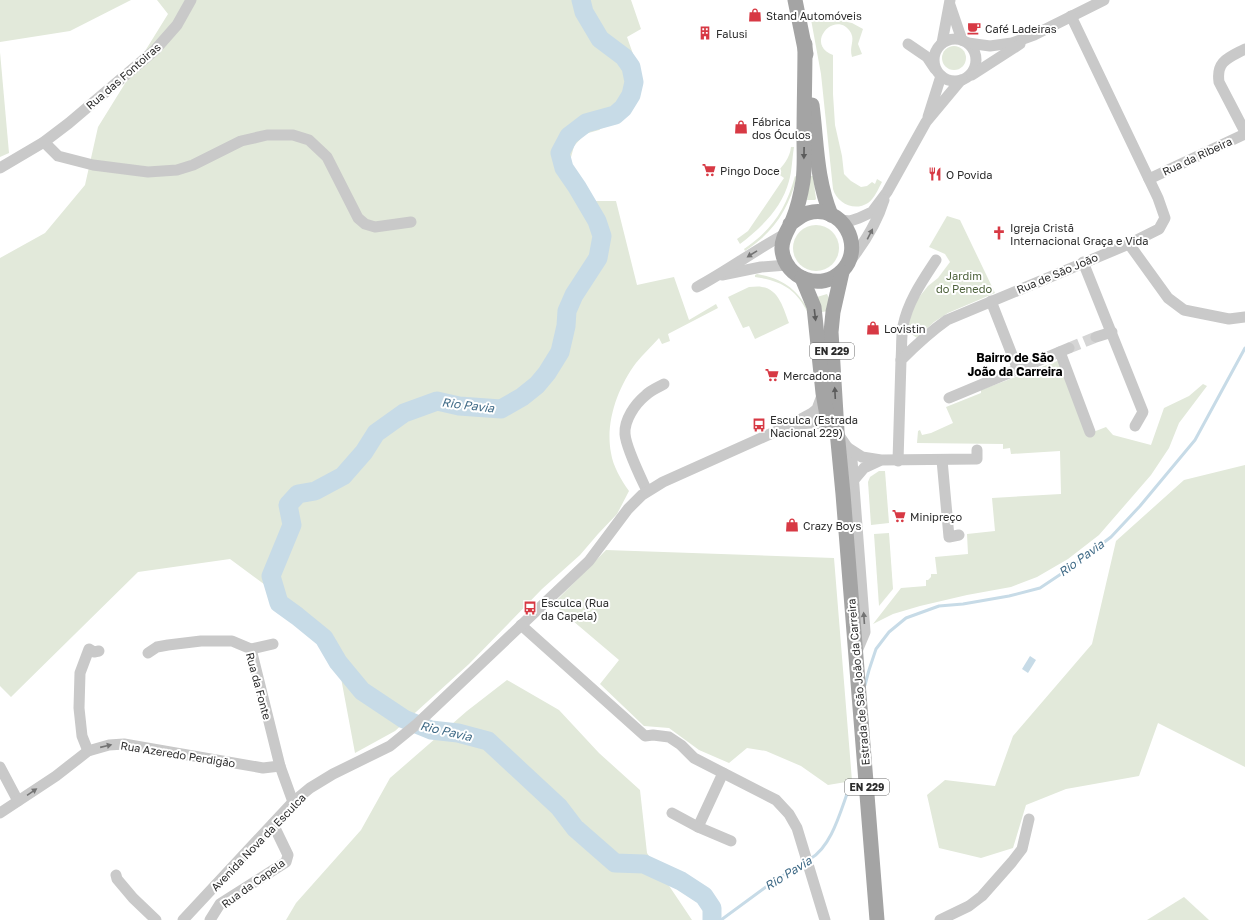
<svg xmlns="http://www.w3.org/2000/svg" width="1245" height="920" font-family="'Golos Text',sans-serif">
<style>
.green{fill:#e2e9da}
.water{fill:#c7dbe7}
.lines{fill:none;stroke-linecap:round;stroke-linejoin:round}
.stream{stroke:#c7dbe7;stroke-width:3}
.river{stroke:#c7dbe7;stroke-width:19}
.minor-tunnel{stroke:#d5d5d5;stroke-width:11;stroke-dasharray:11 5.5;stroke-linecap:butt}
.minor{stroke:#c9c9c9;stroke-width:11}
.major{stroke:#a4a4a4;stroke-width:15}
.oneway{fill:#5c5c5c}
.oneway2{fill:#737373}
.labels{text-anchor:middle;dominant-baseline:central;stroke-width:4;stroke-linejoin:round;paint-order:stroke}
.shield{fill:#fff;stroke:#6b6b6b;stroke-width:1}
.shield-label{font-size:10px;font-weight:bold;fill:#2c2c2c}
.poi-label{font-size:11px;fill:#2c2c2c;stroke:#fff;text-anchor:start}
.street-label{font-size:11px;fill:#2c2c2c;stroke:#fff}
.park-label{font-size:11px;fill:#4f633d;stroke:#fff}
.neighbourhood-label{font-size:12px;font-weight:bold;fill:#000;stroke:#fff}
.water-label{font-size:12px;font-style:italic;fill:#406b87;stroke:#fff}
</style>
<rect width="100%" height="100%" fill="#fff"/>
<g class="green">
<polygon points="0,0 131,0 70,31 0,42"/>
<path d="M157 0H631L641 29 627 37 638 68 639 88 626 112 613 120 599 130 585 134 574 146 570 161 592 201H616L637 285 674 277 689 320 716 304 718 308 668 334 670 341 662 344 659 338C652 346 643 354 636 363 618 387 605 422 611 453 613 466 621 480 629 491L617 514 598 534 580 555 542 589 469 664 395 731 355 753 333 635 230 559 138 572 11 697 0 686V258L45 233 85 185 98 127 168 14Z"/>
<path d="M810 14 852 23 863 29 858 44 862 54 852 57C849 46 855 41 851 33 837 8 803 43 833 55V94L835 125 842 156 844 174 851 181 861 187 867 186 872 182 875 184 877 179 882 182C878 189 875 198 868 203 854 212 837 203 833 189L821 74Z"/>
<circle cx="954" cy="58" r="12"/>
<polygon points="0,52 9,153 0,157"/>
<path d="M791 147H794C792 159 792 171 789 181 782 208 761 228 740 244L737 239 748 231 784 178 777 173C783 165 790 158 791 147Z"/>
<path d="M795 176 797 177C788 210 774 232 745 251L744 249C772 230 786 209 795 176Z"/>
<polygon points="809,176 813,176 816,199 815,200 807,200"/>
<polygon points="947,216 960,220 995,293 948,313 934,322 917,338 910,333 907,327 916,301 928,286 938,278 950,262 945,254 929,247"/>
<circle cx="816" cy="248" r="23"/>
<path d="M757 274C784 279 797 289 810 313H808C796 289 782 281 755 277V275Z"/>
<path d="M749 287C753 287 758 286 762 287 779 289 784 310 789 323L755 339 749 326 743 328 728 297Z"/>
<polygon points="827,294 829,298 828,311 822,312 817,297"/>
<polygon points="1060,360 1088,434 1106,427 1113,435 1151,445 1164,408 1189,396 1203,384 1207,386 1179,423 1169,448 1151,475 1099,535 1068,559 1037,577 1011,587 967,595 920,606 893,614 873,624 901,588 926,586 926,580 928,580 931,577 931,574 937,574 935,557 968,554 967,534 995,531 992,498 1061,494 1060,451 1011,454 1010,448 1003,449 1003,444 917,443 918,431 920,430 922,435 931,433 953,423 946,407 981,393 981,390"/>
<polygon points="1245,465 1245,767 1158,723 1139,776 1066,789 1026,805 1013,848 981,858 939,848 927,795 945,780 995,786 1013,736 1092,644 1116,541 1184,480"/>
<polygon points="879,471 885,471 889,523 871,525 868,482 870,477"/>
<polygon points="889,533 893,589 879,606 874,534"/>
<polygon points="606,550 834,558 852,781 828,785 801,766 766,751 747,748 729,763 699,750 669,728 644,726 600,684 619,660 553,604"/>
<polygon points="507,680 559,710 599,753 640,790 647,853 692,920 286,920 296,903 361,830 390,778 467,711"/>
<polygon points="1184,897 1209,920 1147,920"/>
</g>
<polygon class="water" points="1030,656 1036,660 1028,673 1022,669"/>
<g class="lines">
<g class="stream">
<polyline points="865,685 869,670 876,649 889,632 906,618 939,606 963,604 1009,596 1040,588 1070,568 1111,537 1140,506 1195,440 1245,348"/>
<path d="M810 859C831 847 840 813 848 791"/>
<polyline points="721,920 774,881 805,862"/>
</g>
<polyline class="river" points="581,0 584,12 600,39 624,57 631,67 634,82 631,95 623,108 615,115 586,123 569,136 560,153 564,168 577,187 597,221 602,236 598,258 574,295 567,311 566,326 560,352 547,373 537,385 522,397 501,409 459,406 437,401 404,413 376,433 364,452 343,476 315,491 298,494 288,505 292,525 271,576 279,603 297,616 324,638 338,662 362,691 404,719 431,730 458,733 488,741 559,807 575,828 615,863 644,864 681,881 704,896 712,908 712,920"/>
<polyline class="minor-tunnel" points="1069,348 1096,337"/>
<g class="minor">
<polyline points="950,5 962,40"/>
<circle cx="955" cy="60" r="21"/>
<polyline points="942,43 950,0"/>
<polyline points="968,43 990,46 1012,43 1034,35 1104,0"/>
<polyline points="908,44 927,57 935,69"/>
<path d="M1245 49C1228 58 1216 61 1219 82L1245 132"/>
<polyline points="972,75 1020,44"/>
<polyline points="928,117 941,76"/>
<polyline points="44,142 58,156 93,165 148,172 177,170 193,165 241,141 267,135 293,135 309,140 327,157 358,218 365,224 375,227 411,222"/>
<polyline points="0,168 44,142 69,123 155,50 177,25 191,0"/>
<polyline points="1149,179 1245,134"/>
<polyline points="840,220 850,221 859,218 872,212 887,192 926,122 961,80"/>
<polyline points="1129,244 1168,298 1184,310 1229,319 1245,317"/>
<path d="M850 261C865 242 877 223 884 200"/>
<polyline points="1083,262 1143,412 1135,426"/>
<polyline points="722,275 761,267 787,265"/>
<path d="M697 287C727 271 755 250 785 234"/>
<polyline points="991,301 1018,370"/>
<polyline points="1096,337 1112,332"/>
<polyline points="1060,352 1090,432"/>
<path d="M901 360C902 349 901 337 903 326 908 301 923 280 936 260"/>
<polyline points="949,398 1069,348"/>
<path d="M797 425C808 423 817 421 827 426L830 432"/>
<polyline points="838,434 847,447 852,460 865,632 857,651"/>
<polyline points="848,448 862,457 881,460 977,459 977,450"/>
<polyline points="942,460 949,537 959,535"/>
<path d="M898 461 901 360C916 345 930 332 947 320L1129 244 1159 229 1165 218 1158 198 1071 16"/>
<polyline points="853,481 864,468 879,461"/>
<path d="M647 491C641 478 626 448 625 434 624 420 635 404 646 395 651 390 659 387 664 384"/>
<polyline points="521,625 645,736 653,735 669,737 681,745 694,758 776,800 789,814 797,828 825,920"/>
<polyline points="251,649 273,644"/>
<polyline points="148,653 157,647 168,645 201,641 232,641 251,649 280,766 293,802"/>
<polyline points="88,751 82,736 79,708 80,673 89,649 94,652 99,651"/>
<polyline points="0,767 18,801"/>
<polyline points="0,813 56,776 88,751 109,745 124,744 263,768 280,766"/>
<polyline points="672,813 698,827 723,773"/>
<polyline points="698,827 731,841"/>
<polyline points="116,875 117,879 133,898 156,920"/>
<polyline points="183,920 293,802 310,788 333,774 390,746 417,724 589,561 628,509 642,495 663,482 788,426 812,413 817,409 823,393"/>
<polyline points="210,920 220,904 286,862 288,855 273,824"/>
<polyline points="940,920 969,906 982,896 1012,862 1022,849 1029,819"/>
</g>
<g class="major">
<polyline points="795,0 806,54"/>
<path d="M812 105C817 144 816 178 831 215"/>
<path d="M790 224C796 220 801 215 808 213 842 203 866 247 842 271 822 292 785 279 782 250 781 238 789 229 793 219 798 207 801 193 803 181 805 167 804 152 804 138 804 107 805 75 805 44"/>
<polyline points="842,272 833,312 831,332 837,431 843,494 877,920"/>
<polyline points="802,278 814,307 823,393 829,427"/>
</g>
</g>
<defs><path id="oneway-solid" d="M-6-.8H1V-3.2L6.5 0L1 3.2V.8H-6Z"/></defs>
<g class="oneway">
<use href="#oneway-solid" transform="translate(804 153) rotate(91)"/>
<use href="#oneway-solid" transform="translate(815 315) rotate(83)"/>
<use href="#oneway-solid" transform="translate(835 393) rotate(-93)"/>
</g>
<g class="oneway2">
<use href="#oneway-solid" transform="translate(870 234) rotate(-63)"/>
<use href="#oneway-solid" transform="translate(752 254) rotate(148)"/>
<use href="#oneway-solid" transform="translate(864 618) rotate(-94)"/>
<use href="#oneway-solid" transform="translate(106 746) rotate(-13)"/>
<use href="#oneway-solid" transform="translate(32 792) rotate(-34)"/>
</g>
<defs>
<g id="shop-bare" transform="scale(1.08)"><path d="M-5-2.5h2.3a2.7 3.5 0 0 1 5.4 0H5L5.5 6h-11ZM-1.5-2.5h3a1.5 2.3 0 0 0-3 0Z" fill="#d73944" stroke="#fff" stroke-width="2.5" paint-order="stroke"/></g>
<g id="cafe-bare" transform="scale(1.08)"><path d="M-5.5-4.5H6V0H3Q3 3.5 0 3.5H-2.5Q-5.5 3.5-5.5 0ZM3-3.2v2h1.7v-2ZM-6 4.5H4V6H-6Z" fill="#d73944" stroke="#fff" stroke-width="2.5" paint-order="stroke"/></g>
<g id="building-bare" transform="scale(1.08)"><path d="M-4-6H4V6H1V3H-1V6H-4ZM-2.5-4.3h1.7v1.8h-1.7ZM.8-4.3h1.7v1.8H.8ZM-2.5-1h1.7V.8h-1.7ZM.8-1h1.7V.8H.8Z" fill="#d73944" stroke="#fff" stroke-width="2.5" paint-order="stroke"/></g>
<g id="supermarket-bare" transform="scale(1.08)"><path d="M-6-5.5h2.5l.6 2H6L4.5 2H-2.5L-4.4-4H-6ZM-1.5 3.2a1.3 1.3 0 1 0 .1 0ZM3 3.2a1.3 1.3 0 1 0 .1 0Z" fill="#d73944" stroke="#fff" stroke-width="2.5" paint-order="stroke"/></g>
<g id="restaurant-bare" transform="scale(1.08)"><path d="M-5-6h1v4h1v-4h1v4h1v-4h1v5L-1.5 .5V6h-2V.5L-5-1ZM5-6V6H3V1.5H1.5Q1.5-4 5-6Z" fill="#d73944" stroke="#fff" stroke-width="2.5" paint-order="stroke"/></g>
<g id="church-bare" transform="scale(1.08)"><path d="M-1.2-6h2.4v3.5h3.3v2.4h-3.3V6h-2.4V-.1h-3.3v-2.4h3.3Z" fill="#d73944" stroke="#fff" stroke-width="2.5" paint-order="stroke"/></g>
<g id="bus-bare" transform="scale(1.08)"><path d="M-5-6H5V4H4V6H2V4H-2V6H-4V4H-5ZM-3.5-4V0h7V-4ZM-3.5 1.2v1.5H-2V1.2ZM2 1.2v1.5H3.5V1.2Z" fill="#d73944" stroke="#fff" stroke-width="2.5" paint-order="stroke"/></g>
</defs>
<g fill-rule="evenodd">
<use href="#shop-bare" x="755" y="15"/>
<use href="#cafe-bare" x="974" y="28"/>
<use href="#building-bare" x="705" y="33"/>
<use href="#shop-bare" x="741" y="127"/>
<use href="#supermarket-bare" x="709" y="170"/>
<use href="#restaurant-bare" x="935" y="174"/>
<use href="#church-bare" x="999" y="233"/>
<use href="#shop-bare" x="873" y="328"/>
<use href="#supermarket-bare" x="772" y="375"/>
<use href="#bus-bare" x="759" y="425"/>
<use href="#supermarket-bare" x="899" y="516"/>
<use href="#shop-bare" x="792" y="525"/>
<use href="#bus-bare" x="530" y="608"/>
</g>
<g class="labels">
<g class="shield">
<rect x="810" y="343" width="44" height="16" rx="3"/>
<rect x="845" y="779" width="44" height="16" rx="3"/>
</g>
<g class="shield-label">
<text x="832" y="351">EN 229</text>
<text x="867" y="787">EN 229</text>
</g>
<g class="poi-label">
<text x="766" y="15">Stand Automóveis</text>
<text x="985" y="28">Café Ladeiras</text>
<text x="716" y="33">Falusi</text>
<text x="752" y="121">Fábrica<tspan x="752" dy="13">dos Óculos</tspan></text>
<text x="720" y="170">Pingo Doce</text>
<text x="946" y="174">O Povida</text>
<text x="1010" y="227">Igreja Cristã<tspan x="1010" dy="13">Internacional Graça e Vida</tspan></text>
<text x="884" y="328">Lovistin</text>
<text x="783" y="375">Mercadona</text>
<text x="770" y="419">Esculca (Estrada<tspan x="770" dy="13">Nacional 229)</tspan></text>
<text x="910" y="516">Minipreço</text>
<text x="803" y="525">Crazy Boys</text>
<text x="541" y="602">Esculca (Rua<tspan x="541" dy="13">da Capela)</tspan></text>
</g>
<g class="street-label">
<text transform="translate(123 76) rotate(-41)">Rua das Fontoiras</text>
<text transform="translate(1197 156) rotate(-25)">Rua da Ribeira</text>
<text transform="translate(1057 273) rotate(-23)">Rua de São João</text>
<text transform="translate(858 682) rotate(-95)">Estrada de São João da Carreira</text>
<text transform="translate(259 686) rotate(75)">Rua da Fonte</text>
<text transform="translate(178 754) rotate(9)">Rua Azeredo Perdigão</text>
<text transform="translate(258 842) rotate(-46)">Avenida Nova da Esculca</text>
<text transform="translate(253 883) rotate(-36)">Rua da Capela</text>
</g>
<g class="park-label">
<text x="964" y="275">Jardim<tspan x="964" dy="13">do Penedo</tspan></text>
</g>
<g class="neighbourhood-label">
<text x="1015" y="357">Bairro de São<tspan x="1015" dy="14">João da Carreira</tspan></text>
</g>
<g class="water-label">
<text transform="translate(468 405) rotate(7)">Rio Pavia</text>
<text transform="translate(1081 558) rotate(-36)">Rio Pavia</text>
<text transform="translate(446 731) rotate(13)">Rio Pavia</text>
<text transform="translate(788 873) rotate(-32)">Rio Pavia</text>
</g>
</g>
</svg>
